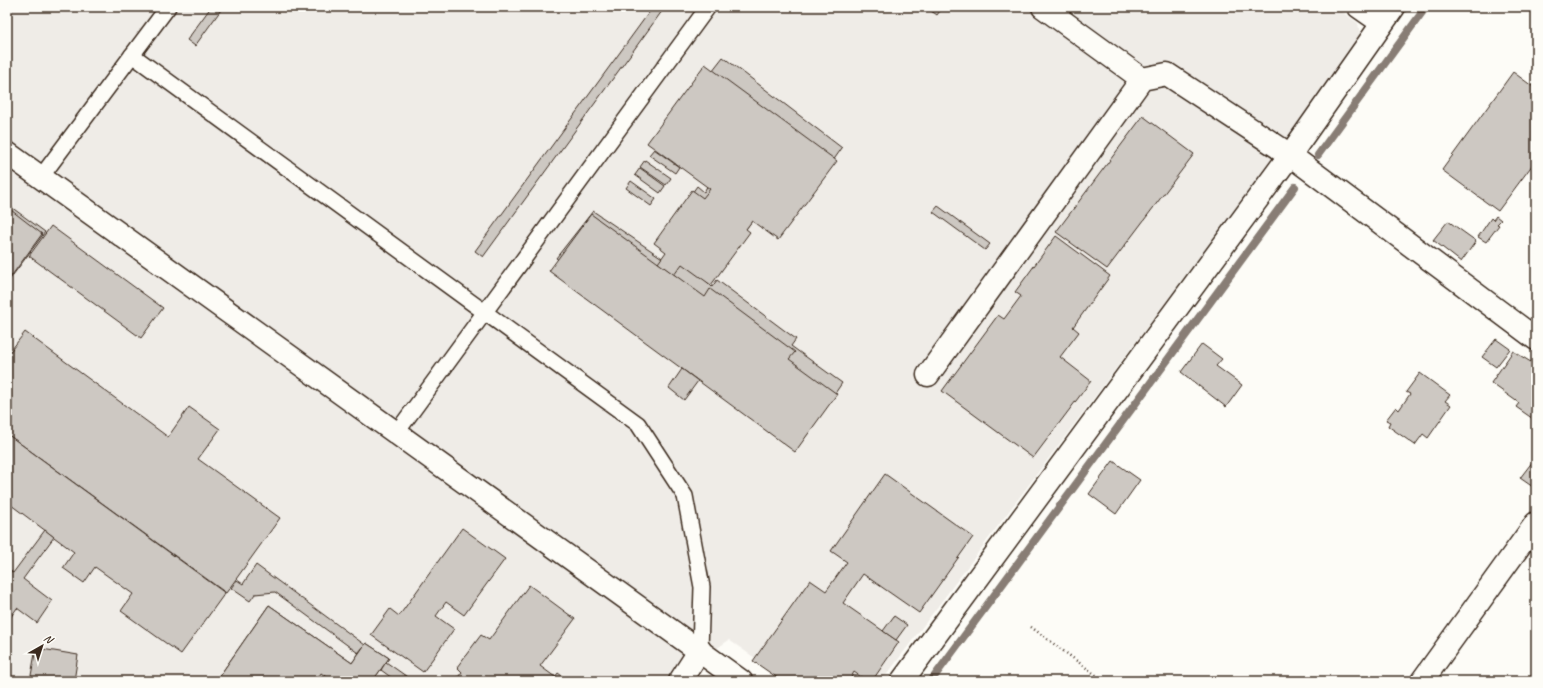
<svg xmlns="http://www.w3.org/2000/svg" width="1543" height="688" font-family="Caveat,sans-serif">
<style>
.built{fill:#efece7}
.lines{fill:none;stroke-linecap:round;stroke-linejoin:round}
.stream{stroke:#887d74;stroke-width:8}
.building{fill:#cdc8c2;stroke:#3b2a1e}
.service-casing{stroke:#3b2a1e;stroke-width:18}
.minor-casing{stroke:#3b2a1e;stroke-width:25}
.tertiary-casing{stroke:#3b2a1e;stroke-width:25}
.path{stroke:#3b2a1e;stroke-width:2.5;stroke-dasharray:1 3;stroke-linecap:butt}
.service{stroke:#fdfcf7;stroke-width:15}
.minor{stroke:#fdfcf7;stroke-width:22}
.tertiary{stroke:#fdfcf7;stroke-width:22}
</style>
<rect width="100%" height="100%" fill="#fdfcf7"/>
<filter id="ink" filterUnits="userSpaceOnUse"><feTurbulence type="fractalNoise" baseFrequency=".025" numOctaves="2"/><feDisplacementMap in="SourceGraphic" scale="8" xChannelSelector="R" yChannelSelector="G"/><feConvolveMatrix kernelMatrix="1 2 1 2 8 2 1 2 1" color-interpolation-filters="sRGB"/></filter>
<g filter="url(#ink)">
<polygon class="built" points="7,7 1335,7 1358,23 1361,41 882,681 788,681 729,640 669,681 7,681"/>
<g class="lines">
<g class="stream">
<polyline points="1318,155 1426,7"/>
<polyline points="931,681 1295,187"/>
</g>
</g>
<g class="building">
<polygon points="211,7 223,7 195,46 187,40"/>
<polygon points="653,7 665,7 483,257 475,251"/>
<polygon points="926,7 938,7 934,13"/>
<polygon points="926,7 943,7 937,15"/>
<polygon points="723,57 842,148 788,225 762,208 706,281 712,287 717,280 796,339 791,346 842,383 804,439 556,258 593,211 671,264 680,250 662,235 697,186 704,192 711,179 662,135"/>
<polygon points="705,64 837,161 778,240 752,221 746,229 750,232 711,285 682,264 674,275 658,263 666,252 654,243 692,190 703,198 710,189 647,143"/>
<polygon points="1513,72 1536,89 1536,160 1498,211 1442,170"/>
<polygon points="1143,116 1194,154 1107,269 1056,232"/>
<polygon points="654,149 679,167 675,173 649,155"/>
<polygon points="645,160 671,178 666,185 640,167"/>
<polygon points="640,168 665,186 660,193 635,175"/>
<polygon points="631,181 656,199 651,206 626,188"/>
<polygon points="7,204 45,232 7,283"/>
<polygon points="938,206 990,244 985,250 933,212"/>
<polygon points="7,207 42,234 7,282"/>
<polygon points="591,214 705,297 710,289 795,352 789,359 837,394 795,452 549,271"/>
<polygon points="1496,216 1501,220 1497,224 1499,225 1486,242 1478,237 1491,218 1493,220"/>
<polygon points="1448,221 1476,241 1461,262 1433,240"/>
<polygon points="51,226 163,308 141,338 29,256"/>
<polygon points="1056,236 1110,276 1073,327 1079,332 1060,357 1091,381 1033,458 942,391 998,315 1004,319 1021,296 1015,292"/>
<polygon points="25,332 168,437 189,407 220,429 198,459 280,518 226,593 7,434 7,351 9,353"/>
<polygon points="1496,339 1510,349 1496,367 1482,357"/>
<polygon points="1202,344 1222,359 1216,366 1242,385 1226,407 1181,372"/>
<polygon points="1513,351 1534,364 1533,366 1535,367 1533,370 1536,372 1536,421 1516,407 1519,403 1491,383"/>
<polygon points="682,369 698,381 684,400 669,388"/>
<polygon points="1420,373 1450,395 1445,401 1451,405 1428,438 1423,434 1415,445 1388,426 1390,422 1386,420 1396,407 1399,410 1410,394 1406,392"/>
<polygon points="7,434 225,593 181,654 121,611 133,594 95,567 84,583 63,568 74,552 7,502"/>
<polygon points="1113,461 1140,480 1116,514 1089,494"/>
<polygon points="1533,461 1536,463 1536,483 1533,487 1520,478"/>
<polygon points="885,474 973,537 919,613 863,574 843,603 899,642 872,681 867,681 854,672 849,681 782,681 753,661 810,580 826,591 847,562 831,551"/>
<polygon points="462,528 505,559 464,615 446,602 436,616 454,629 423,672 371,635 390,609 399,616"/>
<polygon points="45,530 54,537 23,579 52,601 37,623 17,608 10,618 7,616 7,568 13,573"/>
<polygon points="256,565 365,645 358,653 275,592 255,594 250,601 231,588 237,580 243,584"/>
<polygon points="529,585 575,619 540,666 555,677 558,673 569,681 455,681 462,672 457,667 481,635 489,640"/>
<polygon points="269,605 352,663 366,643 389,658 374,679 377,681 333,681 321,673 316,681 216,681"/>
<polygon points="269,605 352,663 366,643 389,658 374,679 377,681 216,681"/>
<polygon points="894,616 907,625 896,640 883,631"/>
<polygon points="36,648 78,655 74,681 30,681"/>
<polygon points="386,662 413,681 396,681 381,670"/>
<polygon points="321,673 333,681 316,681"/>
</g>
<g class="lines">
<g class="service-casing">
<g id="service">
<polyline points="132,55 638,424 685,496 702,587 700,650"/>
<polyline points="41,177 168,7"/>
<polyline points="397,432 708,7"/>
</g>
</g>
<g class="minor-casing">
<g id="minor">
<polyline points="1043,7 1142,79"/>
<polyline points="1359,7 1382,23"/>
<polyline points="1394,7 1290,155 1536,339"/>
<polyline points="7,153 741,681"/>
<polyline points="902,681 1290,155 1167,74 1142,79 928,375"/>
<polyline points="1422,681 1536,523"/>
</g>
</g>
<g class="tertiary-casing">
<polyline id="tertiary" points="680,681 700,650"/>
</g>
<polyline class="path" points="1031,627 1104,681"/>
<use href="#service" class="service"/>
<use href="#minor" class="minor"/>
<use href="#tertiary" class="tertiary"/>
</g>
</g>
<rect width="1543" height="688" fill="none" stroke="#fdfcf7" stroke-width="24"/>
<rect x="12" y="12" width="1519" height="664" fill="none" stroke="#3b2a1e" stroke-width="1.5" filter="url(#ink)"/>
<g transform="translate(42 646) rotate(39)" stroke="#fdfcf7" stroke-width="3" paint-order="stroke">
<path d="M0-3L7 15L0 10L-7 15Z" fill="#3b2a1e"/>
<text y="-6" font-size="11" font-weight="bold" text-anchor="middle" fill="#3b2a1e">N</text>
</g>
</svg>
